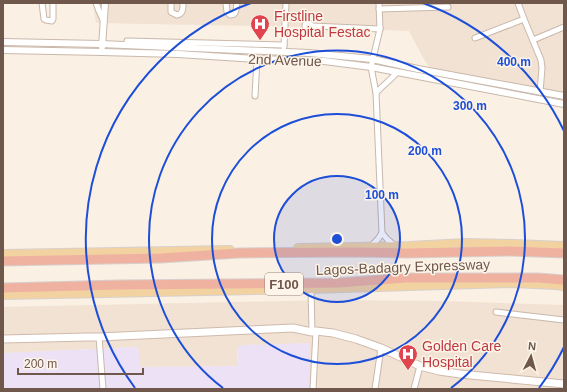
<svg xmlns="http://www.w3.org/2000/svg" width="567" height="392" font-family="Arial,sans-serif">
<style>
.residential{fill:#f1e2d3}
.education{fill:#ede1f6}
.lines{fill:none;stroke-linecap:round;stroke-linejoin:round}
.minor-casing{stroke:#cab8ab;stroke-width:7}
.tertiary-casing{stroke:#cab8ab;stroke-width:8}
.secondary-casing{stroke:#cfbaac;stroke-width:9}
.primary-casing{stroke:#d7d0cd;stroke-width:10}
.motorway-casing{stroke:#d7d0cd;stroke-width:11}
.minor{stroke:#fff;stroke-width:5}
.tertiary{stroke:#fff;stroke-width:6}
.secondary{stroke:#fff;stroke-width:7}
.primary{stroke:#f3d2a2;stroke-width:8}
.motorway{stroke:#efb2a0;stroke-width:9}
.ring{fill:none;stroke:#1d4ed8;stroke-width:2}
.labels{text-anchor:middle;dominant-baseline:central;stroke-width:3;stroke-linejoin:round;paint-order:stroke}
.shield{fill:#fdf5e9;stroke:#9a867b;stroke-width:1}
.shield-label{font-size:13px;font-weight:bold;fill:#70574c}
.health-label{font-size:14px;fill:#be3a42;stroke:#fdf5e9;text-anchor:start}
.street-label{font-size:14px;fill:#70574c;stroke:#fdf5e9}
.centre{fill:#1d4ed8;stroke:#fdf5e9;stroke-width:2}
.ring-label{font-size:12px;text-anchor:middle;font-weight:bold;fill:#1d4ed8;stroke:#fdf5e9;stroke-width:3;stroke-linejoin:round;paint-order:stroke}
</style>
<rect width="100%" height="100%" fill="#faf0e4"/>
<g class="residential">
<polygon points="93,3 564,3 564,100 545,96 438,80 422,56 409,31 302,27 96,23"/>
<polygon points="332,300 441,301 564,305 564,389 309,389 309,343 237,347 238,366 139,367 138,347 3,353 3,307"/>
</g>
<polygon class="education" points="309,343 309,389 3,389 3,353 138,347 140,367 238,366 238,354 237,347 243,345"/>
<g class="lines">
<g class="minor-casing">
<g id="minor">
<polyline points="42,3 44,19 46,20 52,21 53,19 53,3"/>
<polyline points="96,3 99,11 104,22"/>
<path d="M171 3V12L177 15C183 14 183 9 183 3"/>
<path d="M226 3 227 12 230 15C237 15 236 9 237 3"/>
<polyline points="518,3 524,19 541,60 542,68 540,92"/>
<polyline points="379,9 448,7"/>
<circle cx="308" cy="26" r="3"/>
<polyline points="312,26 380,29"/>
<polyline points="475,38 524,19"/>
<polyline points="533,40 564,27"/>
<polyline points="127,41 284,45"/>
<polyline points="284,47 286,3"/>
<path d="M376 93C383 85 391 80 397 72"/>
<polyline points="255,96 257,59"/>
<polyline points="382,233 387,239 395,246"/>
<polyline points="371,246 378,239 382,233 376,93 371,67 380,29 379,3"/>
<polyline points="311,289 312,332"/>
<polyline points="496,312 564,320"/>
<polyline points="99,337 103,389"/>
<polyline points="313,389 316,331"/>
<polyline points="375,389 381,348"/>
<polyline points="414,389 420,366"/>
</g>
</g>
<g class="tertiary-casing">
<g id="tertiary">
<polyline points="3,42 101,44 309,53 372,59 418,69 564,96"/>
<polyline points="102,47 105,3"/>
<polyline points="3,50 102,52 178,54 257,59 324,61 371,67 564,104"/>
</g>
</g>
<g class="secondary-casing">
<polyline id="secondary" points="3,339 88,337 99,337 293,328 312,332 316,331 333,333 356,339 381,348 420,366 439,371 460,374 564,384"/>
</g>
<g class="primary-casing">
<g id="primary">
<polyline points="298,248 409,246 466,243 514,244 564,246"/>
<polyline points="3,254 230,250"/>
<polyline points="3,295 311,289 513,283 556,285 564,286"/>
</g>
</g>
<g class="motorway-casing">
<g id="motorway">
<polyline points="3,261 161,258 239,253 358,252 407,253 509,251 564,253"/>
<polyline points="3,288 119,285 338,283 406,278 538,278 564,280"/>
</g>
</g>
<use href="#minor" class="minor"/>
<use href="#tertiary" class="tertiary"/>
<use href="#secondary" class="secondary"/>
<use href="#primary" class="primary"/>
<use href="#motorway" class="motorway"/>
</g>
<circle cx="337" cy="239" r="63" fill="#1d4ed8" fill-opacity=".12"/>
<g class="ring">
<circle cx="337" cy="239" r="63"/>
<circle cx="337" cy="239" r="125"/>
<path d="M223 388A188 188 0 1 1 451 388"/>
<path d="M564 347A251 251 0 0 1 539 388M135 388A251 251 0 0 1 251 3M423 3A251 251 0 0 1 564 131"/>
</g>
<defs>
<g id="hospital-pin" transform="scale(1)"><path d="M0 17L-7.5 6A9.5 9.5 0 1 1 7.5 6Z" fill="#e0444e" stroke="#fdf5e9"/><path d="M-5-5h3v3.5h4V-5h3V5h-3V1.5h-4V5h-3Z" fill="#fff"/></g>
</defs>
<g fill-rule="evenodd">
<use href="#hospital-pin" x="260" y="24"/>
<use href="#hospital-pin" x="408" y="354"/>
</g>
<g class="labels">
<rect class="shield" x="265" y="273" width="38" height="22" rx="3"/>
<g class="shield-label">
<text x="284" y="284">F100</text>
</g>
<g class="health-label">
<text x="274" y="16">Firstline<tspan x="274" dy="16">Hospital Festac</tspan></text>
<text x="422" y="346">Golden Care<tspan x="422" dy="16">Hospital</tspan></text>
</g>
<g class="street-label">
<text transform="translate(285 60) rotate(2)">2nd Avenue</text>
<text transform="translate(403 267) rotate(-2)">Lagos-Badagry Expressway</text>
</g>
</g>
<circle cx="337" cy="239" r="6" class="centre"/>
<g class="ring-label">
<text x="514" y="66">400 m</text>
<text x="470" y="110">300 m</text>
<text x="425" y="155">200 m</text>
<text x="382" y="199">100 m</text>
</g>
<rect width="567" height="392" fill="none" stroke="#70574c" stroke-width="8"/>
<g transform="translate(531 356) rotate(6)" stroke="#fdf5e9" stroke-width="3" paint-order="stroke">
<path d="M0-3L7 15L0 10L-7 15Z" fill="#70574c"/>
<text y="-6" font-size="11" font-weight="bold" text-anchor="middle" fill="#70574c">N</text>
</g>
<path d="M18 368v6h125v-6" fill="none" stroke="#70574c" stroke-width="2"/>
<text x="24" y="368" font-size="12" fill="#70574c" stroke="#fdf5e9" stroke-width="3" paint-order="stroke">200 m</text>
</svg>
